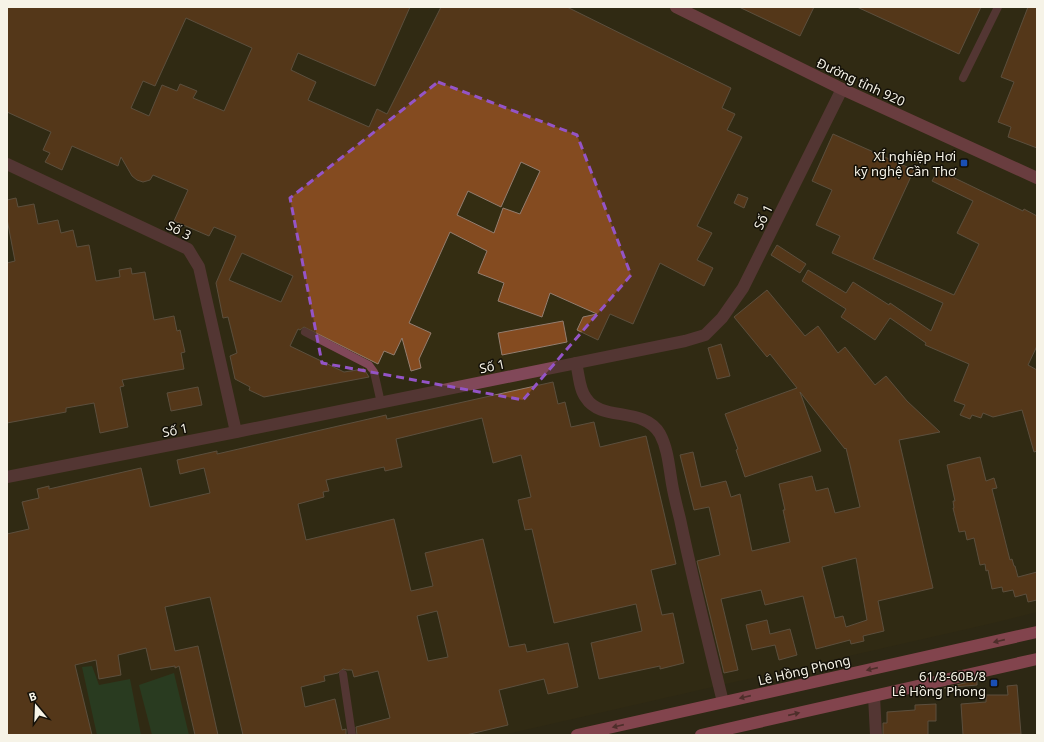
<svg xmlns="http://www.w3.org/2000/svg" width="1044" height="742" font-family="'Noto Sans',sans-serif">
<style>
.built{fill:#342d12}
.green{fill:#25522f}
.building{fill:#844b20;stroke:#937d6f;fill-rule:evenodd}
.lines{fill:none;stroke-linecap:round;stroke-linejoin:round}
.service{stroke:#814859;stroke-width:8}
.minor{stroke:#814859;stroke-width:12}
.tertiary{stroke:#814859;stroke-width:12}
.secondary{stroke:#b25774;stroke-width:12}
.trunk{stroke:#e96692;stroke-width:12}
.oneway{fill:#733746}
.marked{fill:none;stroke:#9454c7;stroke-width:3;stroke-dasharray:8 5;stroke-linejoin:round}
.transit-dot{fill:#1a4fb4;stroke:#131008;stroke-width:1.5}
.labels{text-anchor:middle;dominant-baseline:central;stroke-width:3;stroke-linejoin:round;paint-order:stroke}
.street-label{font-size:13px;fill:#f6f3e7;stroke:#131008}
.poi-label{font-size:13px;fill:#f6f3e7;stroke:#131008;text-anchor:end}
</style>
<rect width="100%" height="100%" fill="#2d2814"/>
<polygon class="built" points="7,7 1037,7 1037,612 993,623 502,735 7,735"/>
<g class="green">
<polygon points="92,666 99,685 130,679 141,735 97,735 82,667"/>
<polygon points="174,673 189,735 152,735 139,685"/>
</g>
<g class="building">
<path d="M7 7H410L375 86 298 53 291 70 316 82 308 100 369 127 377 109 387 114 441 7H567L731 88 722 108 735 114 727 130 742 137 697 226 712 233 697 260 713 268 704 286 660 263 633 324 610 314 598 340 577 330 583 317 597 314 550 293 542 317 498 301 504 283 478 273 487 251 450 232 409 323 431 333 419 359 421 368 411 371 402 338 394 355 384 351 378 364 304 327 300 330 298 329 290 346 344 372 364 369 369 377 264 397 249 390 250 387 235 379 230 356 237 353 228 317 223 318 216 283 236 236 214 227 209 236 174 221 188 190 153 175 150 180 143 182 137 180 132 176 121 157 118 166 72 146 62 170 45 162 50 153 43 150 51 132 7 112ZM186 18 252 48 224 111 193 98 197 91 180 84 177 91 162 85 149 116 131 108 143 81 155 86ZM521 162 540 171 520 214 503 208 494 233 457 215 468 191 501 207ZM242 253 293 276 281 302 229 280Z"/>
<polygon points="739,7 814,7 800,36"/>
<polygon points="857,7 981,7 959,54"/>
<polygon points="1028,7 1037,7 1037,148 1008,137 1011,127 998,122 1014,82 1001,77"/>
<polygon points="833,134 914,170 873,259 954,295 979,244 957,233 973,201 932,181 938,170 1023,211 1024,209 1037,216 1037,346 1028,365 1037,370 1037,451 1034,452 1022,410 993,417 983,413 981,418 972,415 970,419 960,415 965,405 954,401 969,364 925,345 926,343 890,318 875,340 841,317 846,309 802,281 808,270 846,293 853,282 889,305 890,303 931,331 943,303 832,253 840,236 816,225 832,190 812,181"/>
<polygon points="738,194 748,198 744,208 734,203"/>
<polygon points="16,198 18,207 34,204 38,224 58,220 61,233 73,230 77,247 89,245 96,281 120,277 119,270 131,268 132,274 145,272 154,320 174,316 177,331 180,330 185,352 181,353 184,369 122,380 124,386 120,387 128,427 100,433 94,403 66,408 66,412 7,423 7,263 15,261 7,219 7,200"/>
<polygon points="777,245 806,264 800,273 771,255"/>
<path d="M767 290 805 336 818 326 838 353 845 347 875 385 886 376 907 401 940 432 899 440 933 588 878 601 884 631 863 636 864 641 851 644 850 640 816 649 803 596 765 605 761 590 721 599 738 670 724 673 697 561 720 555 709 507 694 510 680 455 693 452 701 487 726 481 731 497 740 494 752 551 790 542 783 510H785L779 484 812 476 816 491 828 488 835 513 860 507 846 448 845 449 800 392 821 451 745 477 736 450 738 449 725 414 797 388 770 354 767 357 734 317ZM856 558 867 620 846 627 843 616 835 618 822 567Z"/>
<polygon points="563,321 567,342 502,355 498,333"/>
<polygon points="721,344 730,376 717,379 708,348"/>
<path d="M553 382 558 404 565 402 571 427 594 422 600 447 646 436 676 564 651 570 662 615 673 613 684 663 660 669V666L599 679 591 643 642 631 636 604 554 623 532 529 525 530 518 500 531 497 521 455 493 463 482 418 396 439 402 467 385 471 384 467 326 480 329 491 323 492 324 497 298 504 306 540 394 519 411 591 433 586 425 553 483 539 509 647 525 644 527 652 568 643 578 687 548 694 544 679 499 690 508 725 466 735H357L356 727 390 718 378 671 354 677 352 670H347L343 669 338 673 324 676 325 681 301 687 305 707 335 699 342 730 346 729V735H243L210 597 165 607 175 651 198 646 218 735H195L179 666 175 668V666L151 670 146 648 118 655 121 675 99 679 96 660 75 665 92 735H7V534L29 529 22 502 39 498 37 489 49 486V489L141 468 150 507 210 493 204 468 180 474 177 460 217 451V454L386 415 387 419ZM437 611 448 657 428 661 417 616Z"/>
<polygon points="198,387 202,405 171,411 167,393"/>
<polygon points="980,457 986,481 994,478 997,488 992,489 1010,560 1012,559 1014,566 1015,566 1018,577 1037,572 1037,600 1028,602 1026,594 1015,597 1013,590 1003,592 1002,587 992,589 988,570 986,571 985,564 980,565 974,538 967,540 965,531 959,532 953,508 954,508 953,501 955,501 947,465"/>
<polygon points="767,620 770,634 790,629 797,655 779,660 775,645 752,650 746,625"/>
<polygon points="977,680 977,685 944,688"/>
<polygon points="1017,685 1021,734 963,735 961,704 986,702 986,695 1008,695 1007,686"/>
<polygon points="936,704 936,721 928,721 928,735 883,735 883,723 887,723 887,712 915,710 915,705"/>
</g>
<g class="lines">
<g class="service">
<polyline points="963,78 998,7"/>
<polyline points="305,332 369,365 374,372 381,403"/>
<polyline points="343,674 352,735"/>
</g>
<g class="minor">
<path d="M576 363C579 374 579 389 586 398 601 422 644 406 660 434 668 449 669 467 672 484 674 496 677 507 680 519 693 581 708 641 723 702"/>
<polyline points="874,696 876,735"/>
</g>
<g class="tertiary">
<polyline points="7,164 188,249 199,267 236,432"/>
<polyline points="7,477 236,432 685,341 705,335 722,318 743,288 842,89"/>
</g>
<polyline class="secondary" points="676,7 842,89 1037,178"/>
<g class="trunk">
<polyline points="577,735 1037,632"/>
<polyline points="701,735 1037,659"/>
</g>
</g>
<defs><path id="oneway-solid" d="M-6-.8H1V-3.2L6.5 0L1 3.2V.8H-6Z"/></defs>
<g class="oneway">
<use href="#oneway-solid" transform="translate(999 641) rotate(167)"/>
<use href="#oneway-solid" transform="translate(872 669) rotate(167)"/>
<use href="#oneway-solid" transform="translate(745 697) rotate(167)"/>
<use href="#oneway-solid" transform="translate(794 714) rotate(-13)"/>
<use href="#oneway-solid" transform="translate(618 726) rotate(167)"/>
</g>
<path d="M0 0H1044V742H0ZM438 82 577 135 631 275 523 400 322 363 290 198Z" fill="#2d2814" fill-opacity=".55" fill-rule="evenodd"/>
<path class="marked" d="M438 82 577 135 631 275 523 400 322 363 290 198Z"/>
<g class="transit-dot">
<rect x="960" y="159" width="8" height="8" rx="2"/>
<rect x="990" y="679" width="8" height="8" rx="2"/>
</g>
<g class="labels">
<g class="street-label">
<text transform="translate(861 82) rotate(25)">Đường tỉnh 920</text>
<text transform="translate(763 217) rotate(-64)">Số 1</text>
<text transform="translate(179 230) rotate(27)">Số 3</text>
<text transform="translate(492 366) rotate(-12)">Số 1</text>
<text transform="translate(175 430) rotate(-11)">Số 1</text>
<text transform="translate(804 670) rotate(-13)">Lê Hồng Phong</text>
</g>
<g class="poi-label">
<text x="956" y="156">XÍ nghiệp Hơi<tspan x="956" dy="15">kỹ nghệ Cần Thơ</tspan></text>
<text x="986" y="676">61/8-60B/8<tspan x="986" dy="15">Lê Hồng Phong</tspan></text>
</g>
</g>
<rect width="1044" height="742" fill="none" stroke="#f6f3e7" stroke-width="16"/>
<g transform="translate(36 706) rotate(341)" stroke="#131008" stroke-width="3" paint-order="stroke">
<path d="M0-3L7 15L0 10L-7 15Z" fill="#f6f3e7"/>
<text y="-6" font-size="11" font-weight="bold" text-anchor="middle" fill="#f6f3e7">B</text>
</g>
</svg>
